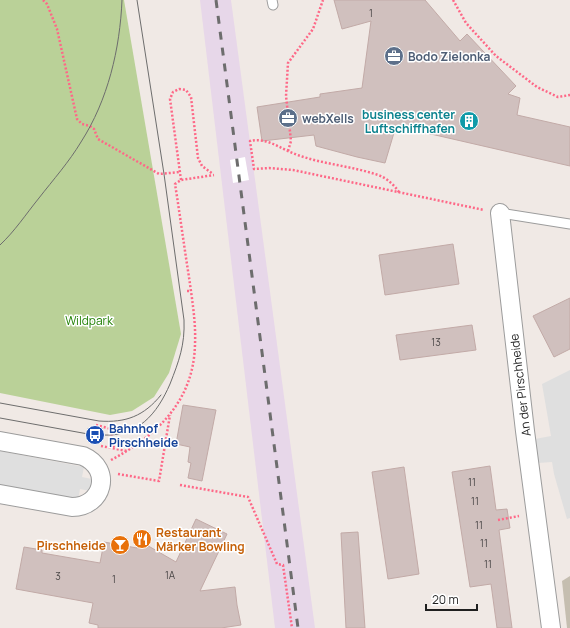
<svg xmlns="http://www.w3.org/2000/svg" width="570" height="628" font-family="Manrope,sans-serif">
<style>
.industrial{fill:#e7d7e9}
.construction{fill:#c5beb0}
.forest{fill:#bad198}
.parking{fill:#dfdfdf}
.pier{fill:#fff}
.building{fill:#d0c0be;stroke:#c2aaa7}
.lines{fill:none;stroke-linecap:round;stroke-linejoin:round}
.service-casing{stroke:#9c9c9c;stroke-width:11}
.minor-casing{stroke:#9c9c9c;stroke-width:20}
.path{stroke:#fe6887;stroke-width:2.5;stroke-dasharray:2 2;stroke-linecap:butt}
.service{stroke:#fff;stroke-width:9}
.minor{stroke:#fff;stroke-width:18}
.tram{stroke:#6d6d6d;stroke-width:1}
.rail{stroke:#6d6d6d;stroke-width:3;stroke-dasharray:8 8;stroke-linecap:butt}
.labels{text-anchor:middle;dominant-baseline:central;stroke-width:3;stroke-linejoin:round;paint-order:stroke}
.number-label{font-size:10px;fill:#4b4747}
.service-label{font-size:12px;font-weight:bold;fill:#4e5e75;stroke:#fff;text-anchor:start}
.culture-label{font-size:12px;font-weight:bold;fill:#0d838f;stroke:#fff;text-anchor:end}
.park-label{font-size:12px;fill:#248208;stroke:#fff}
.street-label{font-size:12px;fill:#1f1f1f;stroke:#fff}
.transit-label{font-size:12px;font-weight:bold;fill:#164399;stroke:#fff;text-anchor:start}
.food-label{font-size:12px;font-weight:bold;fill:#c56008;stroke:#fff;text-anchor:start}
</style>
<rect width="100%" height="100%" fill="#f0e9e5"/>
<polygon class="industrial" points="200,0 231,0 315,628 275,628"/>
<polygon class="construction" points="570,576 570,628 567,628 562,581"/>
<polygon class="forest" points="0,0 124,0 181,334 169,373 154,397 132,411 110,415 0,393"/>
<g class="parking">
<polygon points="570,370 570,518 567,519 554,474 552,462 538,463 535,439 551,436 542,384"/>
<polygon points="0,451 84,467 82,477 92,479 90,491 80,489 78,500 0,485"/>
</g>
<polygon class="pier" points="245,157 249,180 233,183 230,160"/>
<g class="building">
<polygon points="334,0 425,0 460,41 467,34 516,86 508,94 520,98 517,115 570,127 570,166 396,126 385,163 357,157 316,146 314,135 262,141 257,107 320,97 320,94 362,88 371,21 342,29"/>
<polygon points="453,244 459,284 385,295 379,255"/>
<polygon points="570,298 570,349 554,357 533,316"/>
<polygon points="472,325 476,350 400,360 396,335"/>
<polygon points="183,405 216,410 202,481 188,478 191,463 188,462 190,447 176,444"/>
<polygon points="490,466 496,510 507,509 510,528 499,530 512,628 497,628 491,584 470,587 452,472"/>
<polygon points="404,467 419,574 388,579 372,472"/>
<polygon points="196,519 227,534 200,591 235,587 237,605 241,625 221,628 98,628 98,625 89,623 93,603 16,589 24,547 42,550 42,553 100,563 104,542 137,548 138,540 176,562"/>
<polygon points="358,532 365,628 346,628 341,533"/>
</g>
<g class="lines">
<g class="service-casing">
<g id="service">
<polyline points="272,0 273,5"/>
<polyline points="500,213 570,224"/>
</g>
</g>
<g class="minor-casing">
<g id="minor">
<polyline points="500,213 525,431 551,628"/>
<path d="M0 441 83 456C113 469 103 507 72 507L0 494"/>
</g>
</g>
<g class="path">
<polyline points="43,0 47,4 57,29 77,119 82,124 90,126 94,129 98,139 159,174 180,172"/>
<polyline points="453,0 466,23 496,56 537,87 558,97 570,95"/>
<polyline points="288,151 291,141 286,96 288,63 313,29 323,0"/>
<polyline points="181,180 170,99 173,92 179,89 186,90 191,97 198,158 202,166 213,174"/>
<path d="M399 192C394 185 387 178 378 175 349 165 316 164 288 151 275 145 265 138 250 141L254 169 269 168 293 170 484 210"/>
<polyline points="187,291 191,291"/>
<polyline points="96,425 111,429 114,449"/>
<polyline points="101,446 127,451"/>
<path d="M111 460C158 435 194 400 195 344 196 322 192 299 189 277 184 246 180 215 175 184L181 180 214 175"/>
<polyline points="118,474 159,481 170,415"/>
<polyline points="180,485 248,497 277,564 283,565 292,628"/>
<polyline points="498,520 519,516"/>
</g>
<use href="#service" class="service"/>
<use href="#minor" class="minor"/>
<g class="tram">
<path d="M0 245C15 231 26 214 39 198 53 180 69 162 81 142 108 100 120 49 122 0"/>
<path d="M0 403 99 421C126 423 144 416 161 395"/>
<path d="M0 418C22 422 44 426 66 430 78 432 90 435 102 435 138 437 157 414 170 384 179 361 185 345 184 320L164 174 137 0"/>
</g>
<polyline class="rail" points="216,0 298,628"/>
</g>
<defs>
<g id="office-disc" transform="scale(1)"><circle r="9.5" fill="#5c6f8a" stroke="#fff"/><path d="M-6-3h4V-5.5h4V-3h4V5H-6ZM-1-4.5V-3h2v-1.5ZM-6 0V1H6V0Z" fill="#fff"/></g>
<g id="building-disc" transform="scale(1)"><circle r="9.5" fill="#0f9aa8" stroke="#fff"/><path d="M-4-6H4V6H1V3H-1V6H-4ZM-2.5-4.3h1.7v1.8h-1.7ZM.8-4.3h1.7v1.8H.8ZM-2.5-1h1.7V.8h-1.7ZM.8-1h1.7V.8H.8Z" fill="#fff"/></g>
<g id="bus-disc" transform="scale(1)"><circle r="9.5" fill="#1a4fb4" stroke="#fff"/><path d="M-5-6H5V4H4V6H2V4H-2V6H-4V4H-5ZM-3.5-4V0h7V-4ZM-3.5 1.2v1.5H-2V1.2ZM2 1.2v1.5H3.5V1.2Z" fill="#fff"/></g>
<g id="restaurant-disc" transform="scale(1)"><circle r="9.5" fill="#e8710a" stroke="#fff"/><path d="M-5-6h1v4h1v-4h1v4h1v-4h1v5L-1.5 .5V6h-2V.5L-5-1ZM5-6V6H3V1.5H1.5Q1.5-4 5-6Z" fill="#fff"/></g>
<g id="bar-disc" transform="scale(1)"><circle r="9.5" fill="#e8710a" stroke="#fff"/><path d="M-6-5H6L.8 .8V4.5H3.5V6h-7V4.5H-.8V.8Z" fill="#fff"/></g>
</defs>
<g fill-rule="evenodd">
<use href="#office-disc" x="394" y="56"/>
<use href="#office-disc" x="288" y="118"/>
<use href="#building-disc" x="469" y="121"/>
<use href="#bus-disc" x="95" y="435"/>
<use href="#restaurant-disc" x="142" y="539"/>
<use href="#bar-disc" x="120" y="545"/>
</g>
<g class="labels">
<g class="number-label">
<text x="371" y="13">1</text>
<text x="436" y="342">13</text>
<text x="472" y="482">11</text>
<text x="475" y="501">11</text>
<text x="479" y="525">11</text>
<text x="484" y="543">11</text>
<text x="488" y="564">11</text>
<text x="170" y="575">1A</text>
<text x="58" y="576">3</text>
<text x="114" y="579">1</text>
</g>
<g class="service-label">
<text x="408" y="56">Bodo Zielonka</text>
<text x="302" y="118">webXells</text>
</g>
<g class="culture-label">
<text x="455" y="114">business center<tspan x="455" dy="14">Luftschiffhafen</tspan></text>
</g>
<g class="park-label">
<text x="89" y="320">Wildpark</text>
</g>
<g class="street-label">
<text transform="translate(520 385) rotate(-97)">An der Pirschheide</text>
</g>
<g class="transit-label">
<text x="109" y="428">Bahnhof<tspan x="109" dy="14">Pirschheide</tspan></text>
</g>
<g class="food-label">
<text x="156" y="532">Restaurant<tspan x="156" dy="14">Märker Bowling</tspan></text>
<text x="106" y="545" text-anchor="end">Pirschheide</text>
</g>
</g>
<path d="M426 604v6h51v-6" fill="none" stroke="#1f1f1f" stroke-width="2"/>
<text x="432" y="604" font-size="12" fill="#1f1f1f" stroke="#ffffff" stroke-width="3" paint-order="stroke">20 m</text>
</svg>
